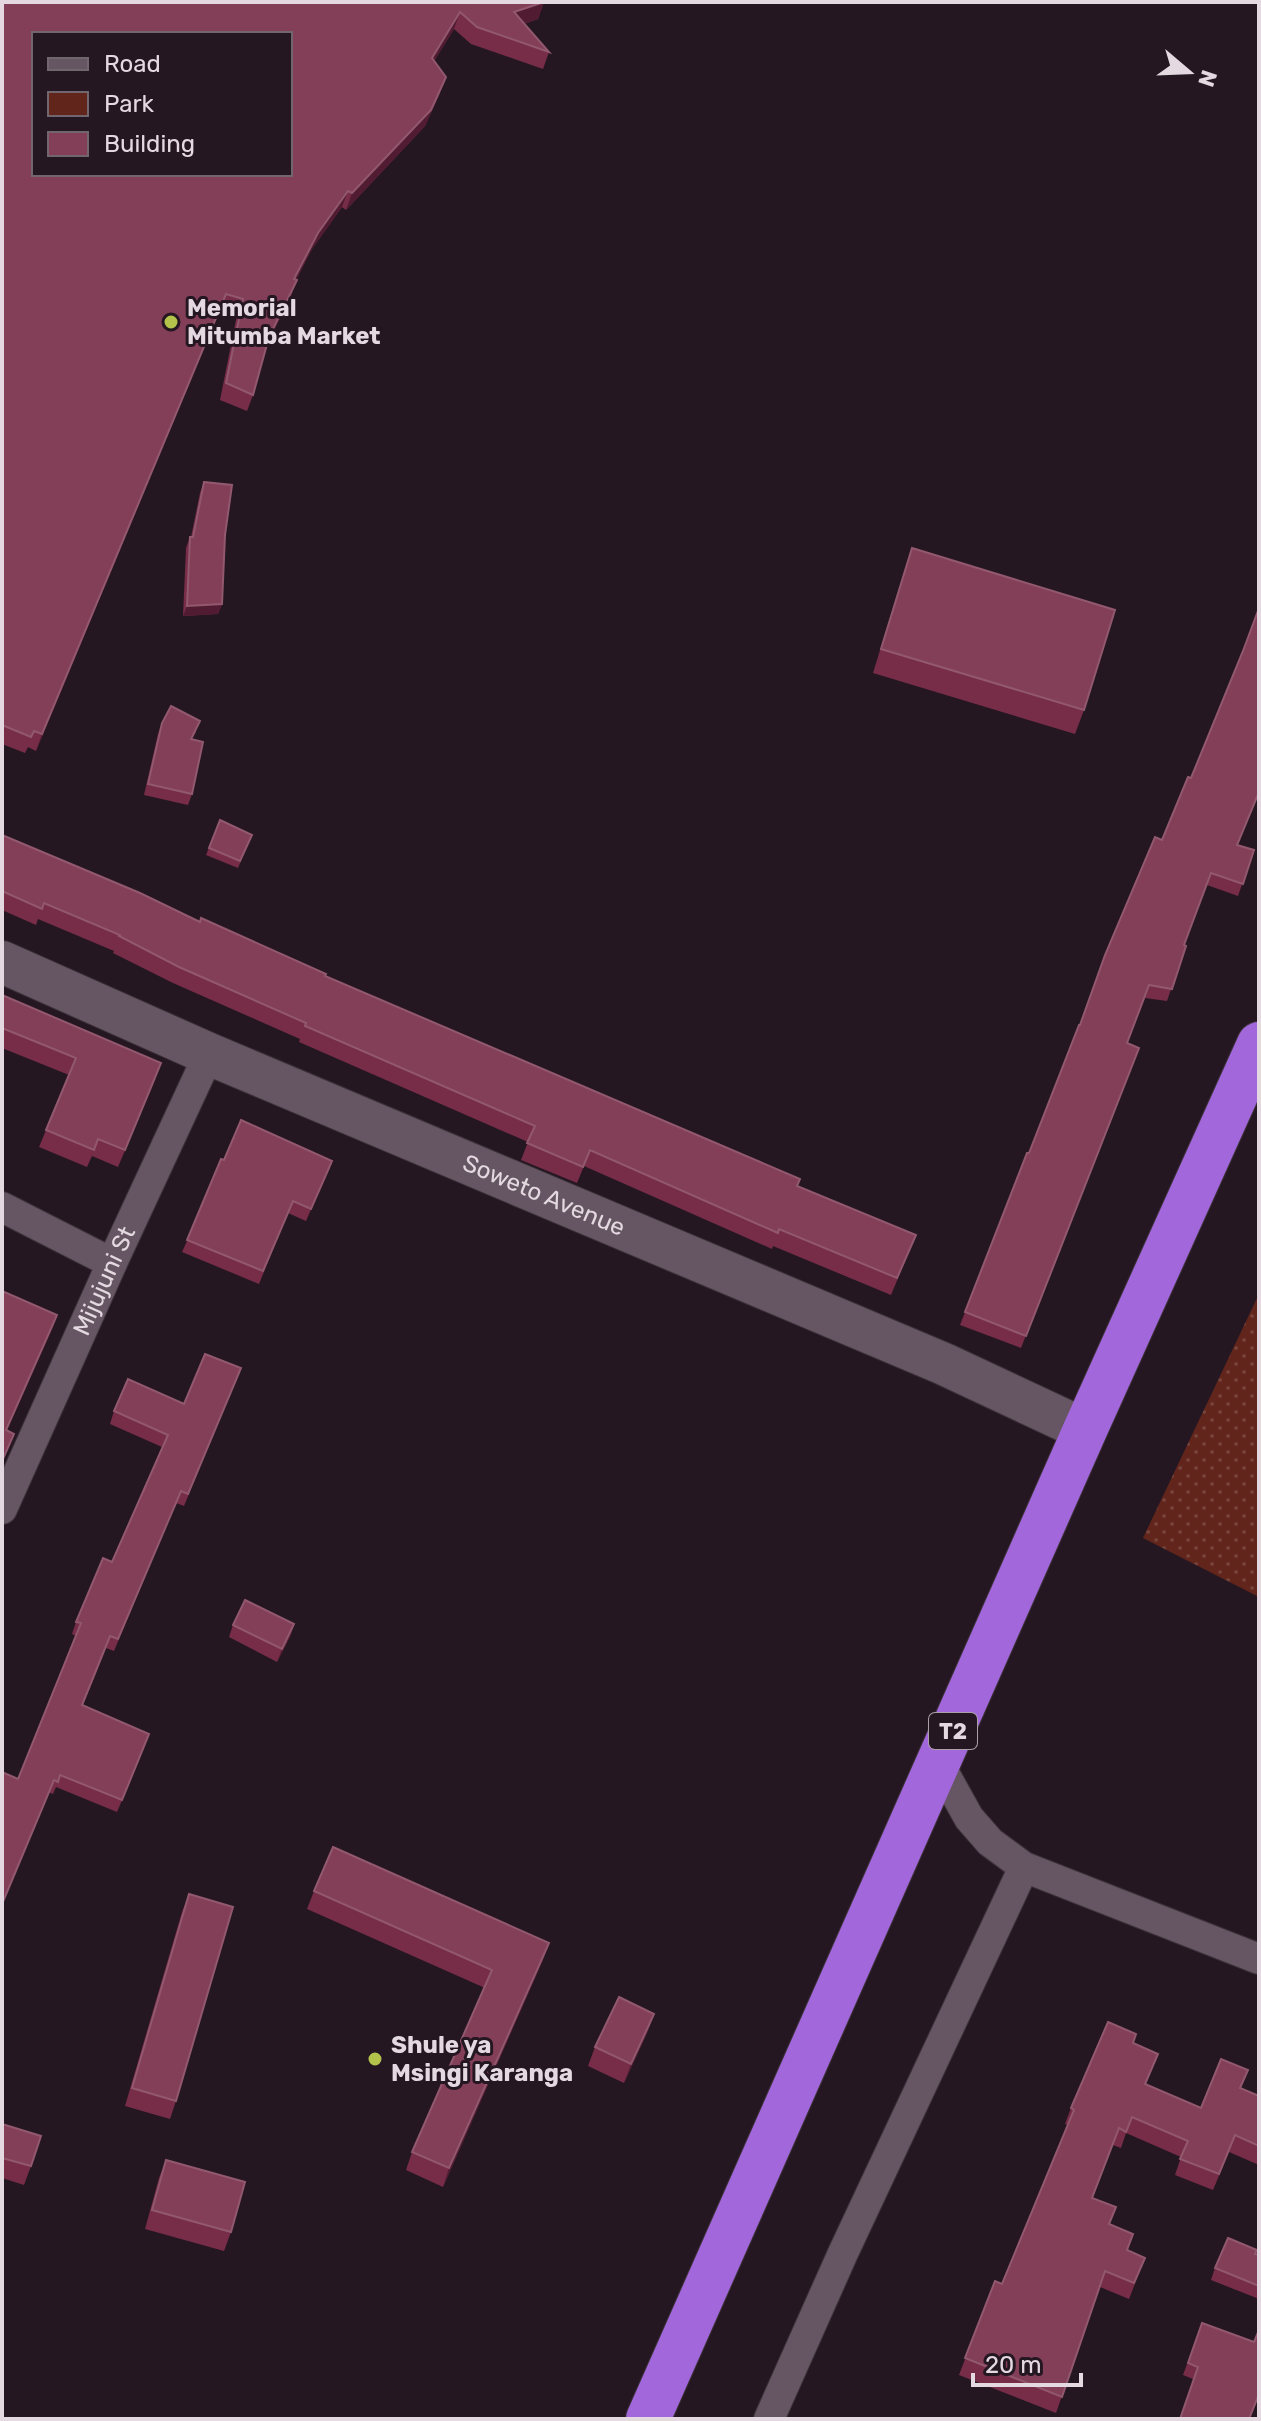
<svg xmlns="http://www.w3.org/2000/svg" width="1261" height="2421" font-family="Rubik,sans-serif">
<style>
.green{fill:url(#green-dots)}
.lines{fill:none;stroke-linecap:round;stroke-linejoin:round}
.street-casing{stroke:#3c323a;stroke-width:32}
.secondary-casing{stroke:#3c323a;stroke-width:44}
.highway-casing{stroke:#3c323a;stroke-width:46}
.street{stroke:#665562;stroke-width:30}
.secondary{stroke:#665562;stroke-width:42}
.highway{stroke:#a267da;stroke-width:44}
.wall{fill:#772d48}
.shaded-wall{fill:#511c32}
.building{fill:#833f58;stroke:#92586e;stroke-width:2;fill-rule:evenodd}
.poi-dot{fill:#b3c24b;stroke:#251722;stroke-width:3}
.labels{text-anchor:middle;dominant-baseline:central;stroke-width:6;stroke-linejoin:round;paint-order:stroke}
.shield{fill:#251722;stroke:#ab9fa8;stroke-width:2}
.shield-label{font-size:22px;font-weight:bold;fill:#e4d9e1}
.poi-label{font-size:24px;font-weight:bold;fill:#e4d9e1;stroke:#251722;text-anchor:start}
.street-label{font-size:24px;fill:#e4d9e1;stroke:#251722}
</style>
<defs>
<pattern id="green-dots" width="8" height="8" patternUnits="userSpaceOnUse" patternTransform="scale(2)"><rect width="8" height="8" fill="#62251b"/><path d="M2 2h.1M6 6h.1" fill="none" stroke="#78443c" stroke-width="1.8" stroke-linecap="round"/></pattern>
</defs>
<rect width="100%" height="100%" fill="#251722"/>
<polygon class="green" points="1259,1294 1259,1597 1143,1538"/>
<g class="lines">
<g class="street-casing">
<g id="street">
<polyline points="2,1207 112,1263"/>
<path id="s1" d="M2 1509 112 1263 209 1054"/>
<polyline points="939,1764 969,1818 990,1842 1024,1867 1259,1959"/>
<polyline points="769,2419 843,2253 1024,1867"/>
</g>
</g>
<g class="secondary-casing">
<g id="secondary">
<path id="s2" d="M2 962 209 1054 944 1364 1085 1430"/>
</g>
</g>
<g class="highway-casing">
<polyline id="highway" points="648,2419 1085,1430 1259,1044"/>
</g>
<use href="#street" class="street"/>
<use href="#secondary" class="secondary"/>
<use href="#highway" class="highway"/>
</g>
<g class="wall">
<polygon points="2,2 544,2 538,19 524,24 549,52 543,69 471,44 454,29 434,61 440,93 425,126 346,210 342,207 312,249 296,280 291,296 266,346 253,395 247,411 220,400 237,315 220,310 36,751 28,747 25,753 2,744"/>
<polygon points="204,482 225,535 222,604 218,614 183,616 186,548 190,537 191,537 200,493"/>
<polygon points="912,548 1084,710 1075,734 873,673 904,572"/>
<polygon points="162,723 196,732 192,739 192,794 188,805 144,795 158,734"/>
<polygon points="220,820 252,835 238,868 206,855"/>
<polygon points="2,835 325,976 798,1186 916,1235 891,1295 773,1246 772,1249 584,1166 577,1183 521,1160 528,1142 299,1042 300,1039 173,983 113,953 114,951 38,919 36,925 2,910"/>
<polygon points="1162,840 1238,845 1254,850 1238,896 1207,885 1184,945 1186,946 1167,1001 1145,998 1127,1043 1139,1048 1021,1348 960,1325 1027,1153 1029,1153 1080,1025"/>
<polygon points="2,995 155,1080 118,1167 92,1156 87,1167 39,1147 69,1075 2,1048"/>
<polygon points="224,1160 332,1161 306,1221 288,1213 259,1284 182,1252"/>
<polygon points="241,1368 184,1506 176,1503 114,1651 106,1648 83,1705 145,1746 117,1812 56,1787 53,1794 18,1779 76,1636 72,1634 76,1622 112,1562 162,1447 110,1424 114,1411 184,1404"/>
<polygon points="294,1624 290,1637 277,1662 229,1637 233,1625"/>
<polygon points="314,1891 549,1943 542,1962 443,2187 406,2170 412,2152 485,1988 307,1909"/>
<polygon points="189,1894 176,2101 170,2119 125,2106 182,1912"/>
<polygon points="654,2014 647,2033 624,2083 588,2066 595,2047"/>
<polygon points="1133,2043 1158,2054 1146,2084 1201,2108 1241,2088 1259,2096 1259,2165 1229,2152 1213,2190 1175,2175 1181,2157 1126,2133 1121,2148 1113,2145 1092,2198 1127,2250 1145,2258 1129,2299 1100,2287 1056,2413 959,2375 995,2281 1002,2284 1068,2125 1065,2124 1071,2108"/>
<polygon points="2,2124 31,2166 24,2185 2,2178"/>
<polygon points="166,2160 231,2232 224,2251 145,2229 159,2178"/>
<polygon points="1255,2254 1259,2255 1259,2299 1211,2280 1215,2268"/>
<polygon points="1202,2323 1250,2419 1193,2379 1183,2375"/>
</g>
<g class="shaded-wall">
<polygon points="544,2 538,19 508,29 514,12"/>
<polygon points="460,12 454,29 426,74 432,58"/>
<polygon points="446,77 440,93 425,126 346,210 352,193"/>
<polygon points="348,191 342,207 312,249 288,295 294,279 318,233"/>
<polygon points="297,280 291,296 263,353 269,337"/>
<polygon points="226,294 220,310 36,751 42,734"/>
<polygon points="222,604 218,614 183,616 187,606"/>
<polygon points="161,1063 155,1080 118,1167 125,1150"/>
<polygon points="332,1161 328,1173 306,1221 311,1209"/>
<polygon points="57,1315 53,1327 2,1442 6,1430"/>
<polygon points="294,1624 290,1637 277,1662 282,1649"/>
<polygon points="549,1943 542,1962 443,2187 449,2168"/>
<polygon points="654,2014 647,2033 624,2083 631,2064"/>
</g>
<g class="building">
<path d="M2 2H544L514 12 549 52 477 27 460 12 432 58 446 77 431 110 352 193 348 191 318 233 294 279 297 280 269 337 253 395 226 383 243 299 226 294 42 734 34 731 31 737 2 725ZM34 34H290V174H34Z"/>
<polygon points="204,482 232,485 225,535 222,604 187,606 190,537 193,537"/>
<polygon points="912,548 1115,610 1084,710 881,649"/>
<polygon points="1259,608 1259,792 1237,845 1254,850 1243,884 1211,873 1184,945 1186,946 1172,989 1149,985 1127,1043 1139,1048 1026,1336 965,1312 1027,1153 1029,1153 1079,1025 1080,1025 1105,955 1155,837 1162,840 1188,777 1191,778 1243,651"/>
<polygon points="171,706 200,721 191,739 203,742 192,794 148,784 162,723"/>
<polygon points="220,820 252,835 240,861 209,848"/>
<polygon points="2,835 140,893 200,922 201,918 326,974 325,976 800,1179 797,1186 916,1235 897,1278 779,1229 778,1233 590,1150 583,1167 527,1143 535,1126 305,1026 306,1023 179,967 119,936 120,935 44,903 42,909 2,891"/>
<polygon points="2,995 161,1063 125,1150 98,1139 94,1150 46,1130 76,1058 2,1028"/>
<polygon points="241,1120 332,1161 311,1209 293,1201 263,1271 187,1240 221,1159 224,1160"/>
<polygon points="2,1291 57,1315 6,1430 14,1434 2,1461"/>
<polygon points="205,1354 241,1368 188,1494 181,1491 118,1639 110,1636 82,1705 149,1734 122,1800 60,1775 58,1782 54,1780 2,1904 2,1772 18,1779 81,1623 76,1622 103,1558 112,1562 168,1435 114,1411 128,1379 184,1404"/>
<polygon points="245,1600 294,1624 282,1649 233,1625"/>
<polygon points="333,1847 549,1943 449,2168 412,2152 492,1970 314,1891"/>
<polygon points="189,1894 233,1907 176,2101 132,2088"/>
<polygon points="619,1997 654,2014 631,2064 595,2047"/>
<polygon points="1108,2022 1136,2034 1133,2043 1158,2054 1145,2084 1201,2108 1221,2059 1248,2070 1240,2088 1259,2096 1259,2146 1235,2135 1219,2174 1180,2159 1188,2141 1132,2117 1126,2132 1119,2128 1092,2198 1116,2207 1109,2224 1133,2234 1127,2250 1145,2258 1134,2283 1105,2271 1062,2397 965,2358 995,2281 1002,2284 1074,2110 1071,2108"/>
<polygon points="2,2124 41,2136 31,2166 2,2158"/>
<polygon points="166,2160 245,2182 231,2232 152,2210"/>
<polygon points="1228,2238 1257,2250 1255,2254 1259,2255 1259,2286 1215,2268"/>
<polygon points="1202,2323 1254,2342 1259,2330 1259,2394 1249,2419 1180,2419 1198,2367 1188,2363"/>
</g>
<g class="poi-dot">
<circle cx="171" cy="322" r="8"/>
<circle cx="375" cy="2059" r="8"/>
</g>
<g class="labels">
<rect class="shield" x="929" y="1713" width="48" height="36" rx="6"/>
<g class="shield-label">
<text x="953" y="1731">T2</text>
</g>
<g class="poi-label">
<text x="187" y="308">Memorial<tspan x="187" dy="28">Mitumba Market</tspan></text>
<text x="391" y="2045">Shule ya<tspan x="391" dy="28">Msingi Karanga</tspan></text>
</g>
<g class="street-label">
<text stroke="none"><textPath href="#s2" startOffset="590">Soweto Avenue</textPath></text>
<text stroke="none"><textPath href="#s1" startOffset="250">Mijujuni St</textPath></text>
</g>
</g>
<rect width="1261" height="2421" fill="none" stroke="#e4d9e1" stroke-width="8"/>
<rect x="32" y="32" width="260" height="144" fill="#251722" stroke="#71656e" stroke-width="2"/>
<rect x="48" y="58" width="40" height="12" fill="#665562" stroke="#71656e" stroke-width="2"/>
<text x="104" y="72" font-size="24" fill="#e4d9e1">Road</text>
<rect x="48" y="92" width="40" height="24" fill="#62251b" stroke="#71656e" stroke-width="2"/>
<text x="104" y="112" font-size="24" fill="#e4d9e1">Park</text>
<rect x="48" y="132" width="40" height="24" fill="#833f58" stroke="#71656e" stroke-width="2"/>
<text x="104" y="152" font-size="24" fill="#e4d9e1">Building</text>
<g transform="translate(1189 72) rotate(109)" stroke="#251722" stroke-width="6" paint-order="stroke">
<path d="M0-6L14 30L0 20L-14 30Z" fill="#e4d9e1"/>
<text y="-12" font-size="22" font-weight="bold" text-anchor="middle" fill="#e4d9e1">N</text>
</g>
<path d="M973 2373v12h108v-12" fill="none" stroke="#e4d9e1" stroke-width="4"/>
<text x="985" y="2373" font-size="24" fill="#e4d9e1" stroke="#251722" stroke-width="6" paint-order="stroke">20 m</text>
</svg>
